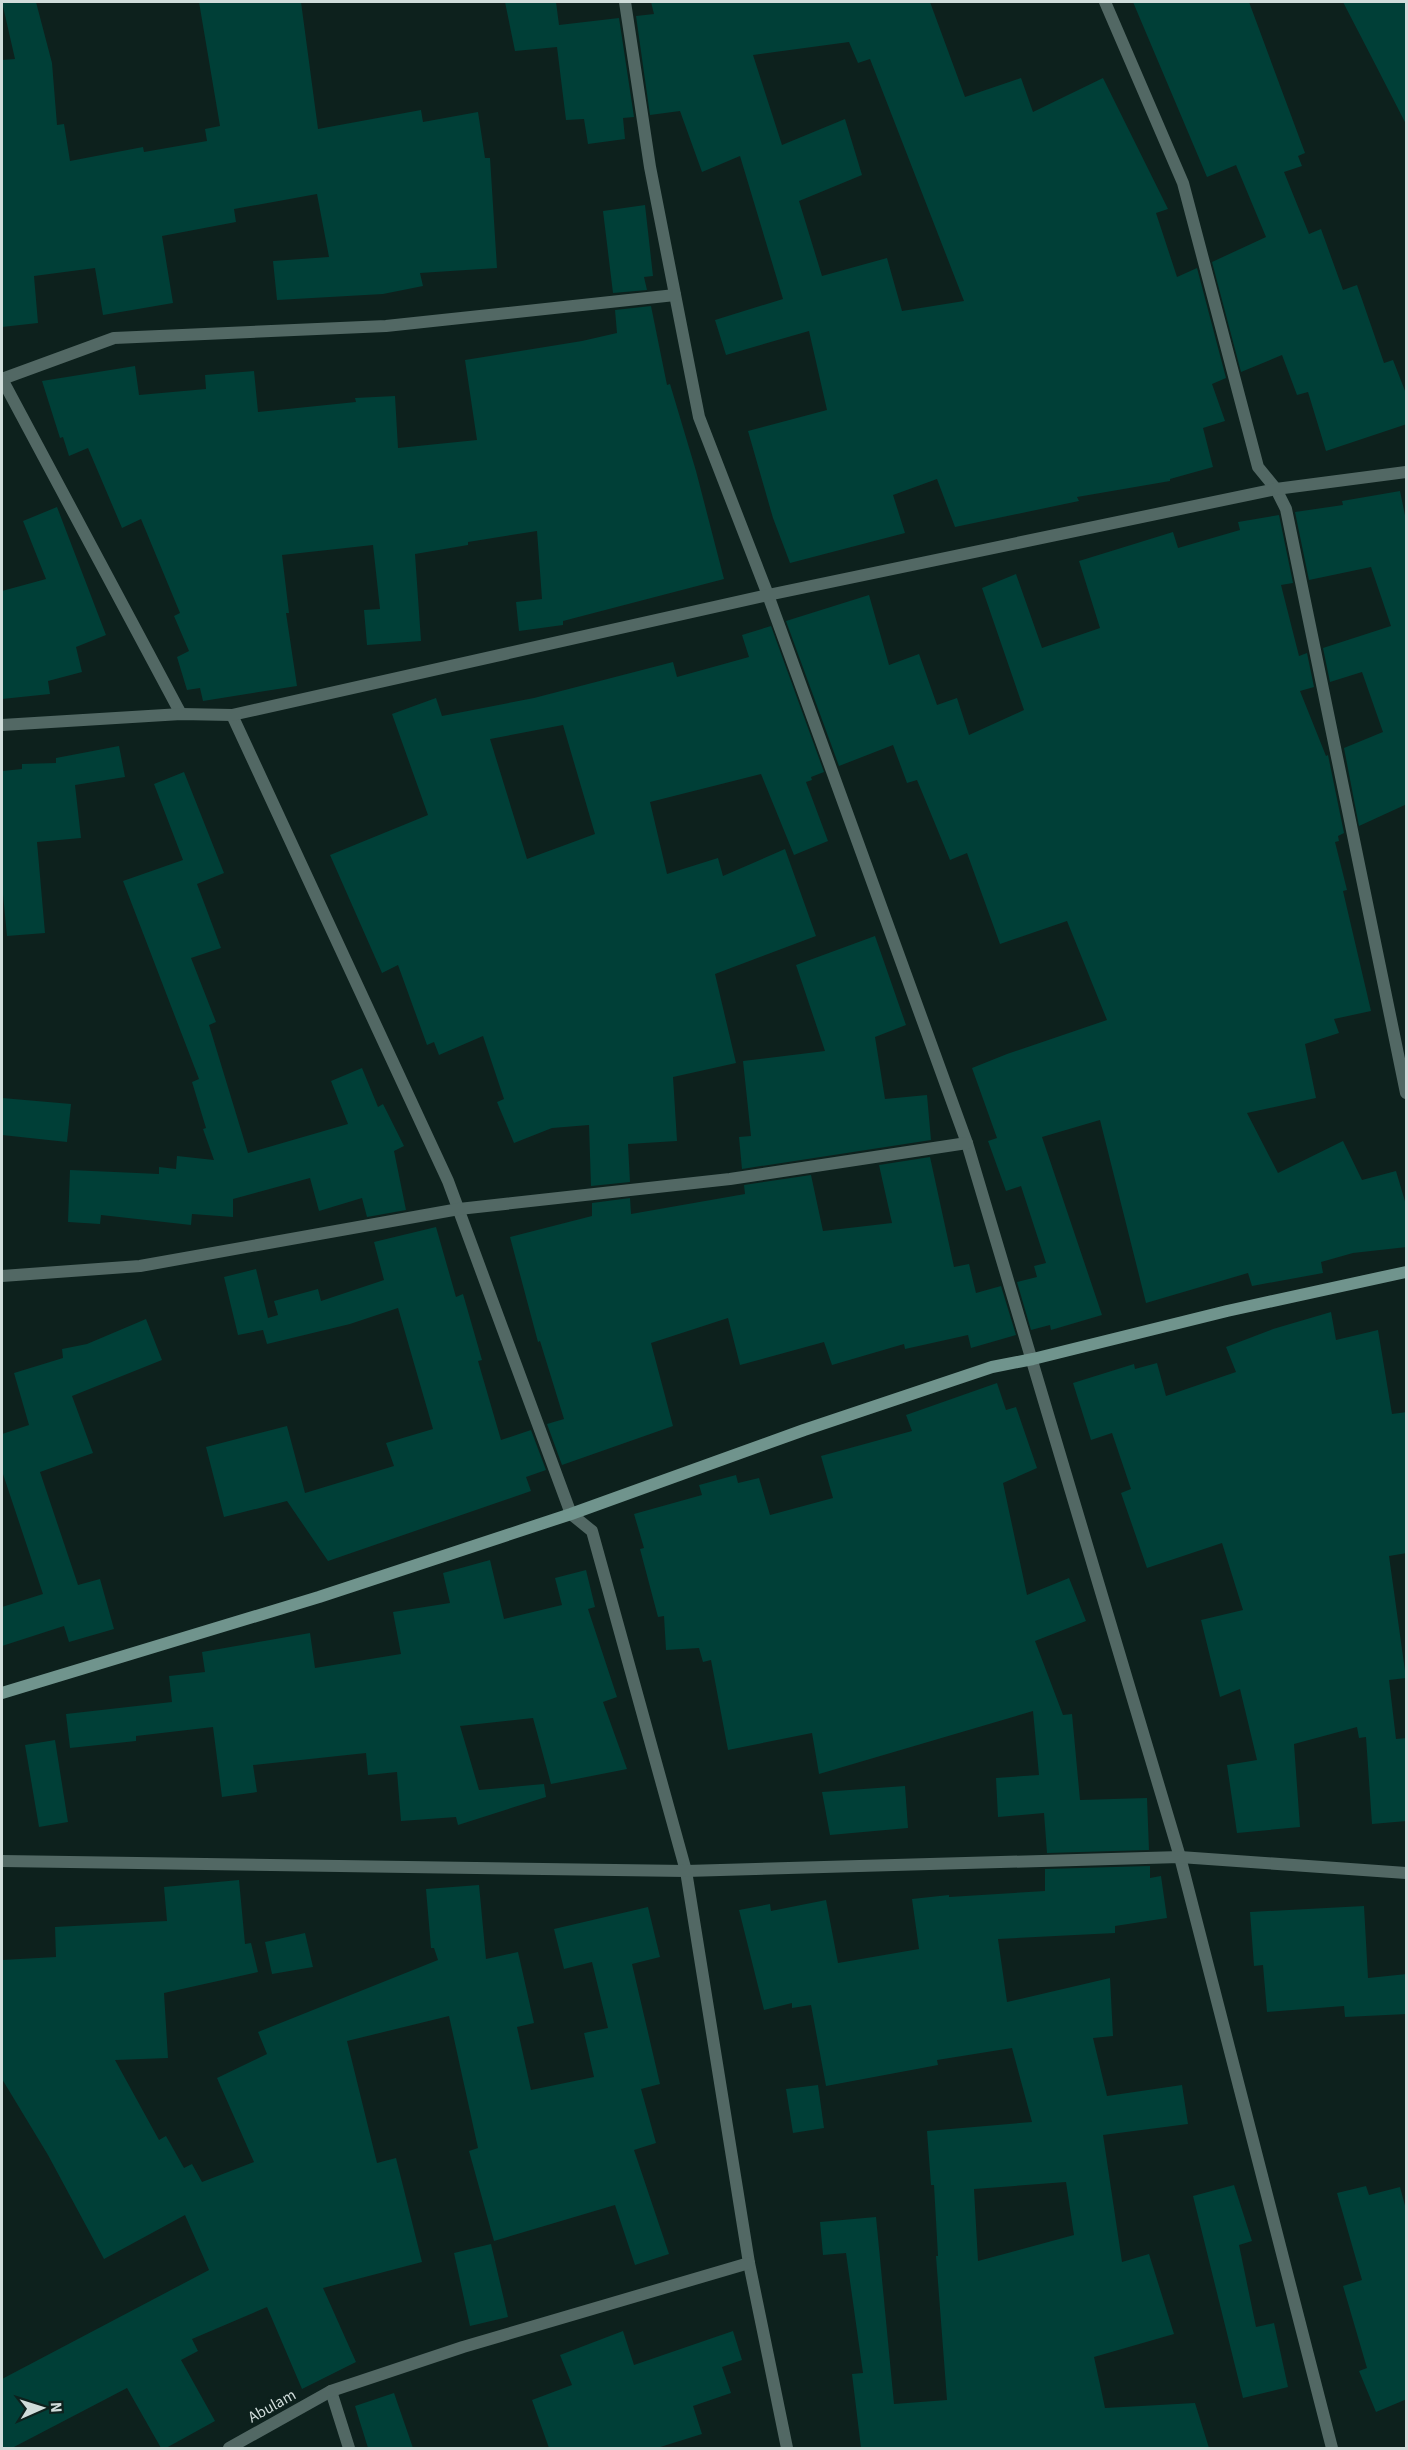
<svg xmlns="http://www.w3.org/2000/svg" width="1408" height="2450" font-family="'Source Sans 3',sans-serif">
<style>
.building{fill:#003f37;fill-rule:evenodd}
.lines{fill:none;stroke-linecap:round;stroke-linejoin:round}
.street{stroke:#526864;stroke-width:12}
.secondary{stroke:#70948d;stroke-width:12}
.labels{text-anchor:middle;dominant-baseline:central;stroke-width:5;stroke-linejoin:round;paint-order:stroke}
.street-label{font-size:16px;fill:#d0dcda;stroke:#0d211d}
</style>
<rect width="100%" height="100%" fill="#0d211d"/>
<g class="building">
<polygon points="2,2 36,2 52,63 57,125 64,124 70,161 143,147 144,152 207,141 205,129 220,126 199,2 301,2 318,129 421,110 423,122 478,112 485,158 490,158 497,268 420,273 423,286 383,294 277,300 273,261 329,257 317,194 234,209 236,222 162,236 173,303 103,315 95,268 34,276 38,323 2,327 2,60 15,59"/>
<polygon points="505,2 556,2 559,25 619,18 634,117 623,118 625,139 588,144 584,119 566,120 557,47 515,51"/>
<path d="M651 2H930L965 97 1021 78 1033 112 1103 78 1168 209 1156 213 1177 277 1197 268 1226 378 1212 384 1225 421 1203 428 1213 467 1170 479V481L1077 497 1079 501 955 527 937 479 893 495 905 533 790 563 773 518 748 431 827 410 809 331 726 355 715 320 783 299 740 156 702 172 680 111 650 115 636 16 654 14ZM849 42 858 63 870 59 964 301 902 311 887 258 822 276 799 201 862 175 845 119 782 145 753 55Z"/>
<polygon points="1133,2 1249,2 1305,153 1298,156 1302,166 1284,172 1309,234 1321,229 1343,290 1357,285 1384,363 1393,360 1407,396 1407,424 1326,451 1308,392 1297,395 1282,355 1241,372 1212,262 1266,237 1236,165 1207,177"/>
<polygon points="1343,2 1407,2 1407,126 1372,58"/>
<polygon points="645,205 653,276 644,277 647,290 613,293 603,211"/>
<polygon points="651,306 667,385 670,384 696,471 724,579 563,621 563,625 519,631 516,602 542,599 537,531 468,542 468,545 415,554 421,641 367,645 364,610 380,609 373,545 282,555 289,613 286,613 297,686 203,701 200,688 187,690 177,657 189,651 174,616 180,613 141,519 122,528 88,448 69,456 63,437 60,438 42,381 135,366 139,395 206,389 205,375 254,371 258,412 356,402 355,398 395,396 398,448 477,440 465,360 582,341 617,333 615,310"/>
<polygon points="1400,491 1407,525 1407,804 1359,826 1344,748 1383,732 1362,672 1330,682 1323,648 1391,626 1371,567 1309,580 1295,512 1343,505 1342,501"/>
<polygon points="57,507 106,635 76,647 82,672 48,681 50,694 2,699 2,591 46,579 23,521"/>
<polygon points="1279,515 1293,583 1281,585 1299,656 1307,653 1314,687 1300,691 1326,756 1328,755 1344,833 1338,836 1339,841 1335,842 1347,890 1343,891 1371,1011 1334,1019 1339,1033 1305,1044 1316,1098 1247,1113 1278,1173 1343,1141 1362,1180 1396,1171 1407,1208 1407,1247 1353,1253 1321,1262 1323,1273 1252,1286 1248,1273 1146,1303 1100,1120 1042,1137 1102,1315 1051,1330 1050,1325 1031,1330 1017,1282 1037,1277 1034,1266 1046,1263 1021,1186 1006,1191 988,1141 997,1138 972,1068 1007,1054 1107,1020 1067,921 1000,944 967,853 950,860 917,780 907,783 893,745 839,766 786,621 869,595 889,665 919,654 937,705 957,698 969,735 1024,710 982,588 1016,574 1042,648 1100,628 1079,561 1173,532 1178,548 1240,530 1238,522"/>
<path d="M771 626 824 772 811 777 812 780 806 782 828 841 794 855 761 774 650 802 667 874 718 858 723 876 785 849 816 936 715 974 736 1063 673 1077 677 1141 628 1144 630 1182 591 1186 589 1125 552 1128 514 1143 497 1102 504 1099 483 1036 439 1055 434 1042 427 1045 398 965 382 973 330 855 428 815 392 714 436 698 442 716 534 698 673 662 677 677 749 657 742 635ZM563 725 595 834 527 859 490 739Z"/>
<polygon points="119,746 125,777 75,785 81,838 37,842 45,933 7,936 2,884 2,771 22,769 22,764 56,763 56,758"/>
<polygon points="184,772 224,873 197,884 221,948 191,958 216,1022 209,1025 248,1153 348,1124 331,1081 362,1068 378,1107 383,1104 404,1146 394,1151 406,1210 367,1217 362,1198 319,1211 310,1178 233,1199 233,1217 192,1214 191,1225 101,1215 100,1224 68,1222 70,1170 159,1174 159,1167 176,1169 177,1156 214,1160 203,1129 206,1128 192,1082 199,1079 123,881 183,860 154,784"/>
<polygon points="875,936 906,1025 875,1037 885,1099 927,1095 931,1140 742,1169 739,1137 751,1136 743,1061 825,1051 796,965"/>
<polygon points="2,1098 71,1104 67,1142 2,1135"/>
<polygon points="930,1157 954,1267 969,1264 976,1293 1001,1286 1016,1335 971,1348 968,1335 905,1349 904,1344 832,1365 824,1342 740,1365 728,1318 651,1343 673,1426 562,1465 547,1424 564,1419 540,1341 538,1342 510,1237 592,1216 592,1203 630,1198 631,1214 745,1194 744,1185 811,1175 823,1231 892,1223 879,1165"/>
<polygon points="436,1227 456,1297 463,1294 482,1360 478,1361 501,1440 531,1430 546,1470 526,1477 531,1491 328,1561 287,1501 224,1517 206,1447 287,1426 305,1493 394,1466 386,1443 433,1429 398,1308 350,1324 267,1344 263,1330 238,1335 224,1277 256,1269 268,1318 278,1315 274,1301 318,1289 321,1301 384,1280 374,1242"/>
<polygon points="1331,1312 1336,1340 1378,1330 1392,1414 1407,1412 1407,1553 1389,1556 1406,1678 1389,1680 1396,1739 1407,1738 1407,1821 1372,1824 1366,1737 1359,1738 1357,1727 1294,1744 1300,1827 1237,1833 1227,1765 1257,1760 1240,1689 1220,1697 1201,1620 1243,1610 1222,1543 1147,1568 1121,1493 1131,1489 1112,1433 1091,1440 1073,1383 1134,1364 1135,1369 1157,1363 1166,1396 1236,1372 1226,1347 1273,1329"/>
<polygon points="146,1319 162,1360 72,1396 93,1453 40,1472 78,1585 100,1579 114,1629 69,1642 64,1626 2,1646 2,1607 43,1594 2,1471 2,1434 29,1425 14,1373 63,1358 62,1349 87,1344"/>
<polygon points="997,1383 1006,1410 1016,1407 1037,1468 1003,1483 1027,1595 1069,1578 1086,1621 1035,1641 1063,1715 1072,1714 1080,1800 1147,1798 1149,1850 1047,1853 1044,1813 998,1817 996,1778 1039,1775 1033,1711 819,1774 812,1733 728,1750 711,1660 703,1662 699,1648 666,1650 664,1616 658,1617 640,1549 644,1548 634,1514 702,1495 699,1485 736,1475 738,1483 759,1478 770,1515 833,1498 821,1456 912,1431 906,1415"/>
<polygon points="490,1560 504,1619 562,1605 555,1578 586,1570 595,1607 588,1609 617,1697 603,1702 627,1769 551,1784 533,1718 460,1726 479,1790 544,1784 546,1797 458,1825 456,1817 401,1821 397,1772 368,1775 366,1753 253,1765 257,1792 222,1797 213,1727 136,1736 136,1741 70,1748 66,1714 172,1702 169,1676 205,1672 202,1652 310,1633 315,1668 401,1654 393,1612 450,1603 443,1573"/>
<polygon points="55,1740 68,1822 39,1827 25,1745"/>
<polygon points="905,1786 908,1828 830,1835 822,1792"/>
<path d="M1150 1866V1878L1161 1876 1167 1918 1115 1926V1933L998 1939 1007 2002 1110 1978 1113 2036 1093 2038 1107 2096 1182 2085 1188 2124 1103 2135 1122 2262 1149 2254 1174 2334 1094 2357 1105 2408 1195 2403 1209 2448H861L852 2374 863 2373 846 2253 823 2255 820 2222 876 2217 894 2404 947 2400 936 2256H938L934 2185H931L927 2131 1032 2122 1012 2048 937 2060 938 2065 826 2086 811 2005 792 2008V2003L764 2010 739 1910 770 1904 771 1911 826 1900 838 1963 919 1949 912 1899 949 1895V1897L1045 1891V1869ZM1066 2182 1074 2235 978 2261 974 2189Z"/>
<polygon points="239,1880 245,1944 251,1943 258,1972 164,1993 168,2058 115,2060 159,2140 166,2136 184,2168 192,2164 202,2182 254,2162 217,2078 267,2054 258,2032 438,1960 434,1948 431,1948 426,1889 479,1885 486,1959 518,1952 534,2023 517,2027 531,2090 594,2077 584,2033 608,2028 592,1962 564,1969 554,1929 648,1907 660,1957 632,1964 660,2084 641,2089 656,2143 634,2150 669,2254 635,2265 615,2205 494,2241 469,2151 478,2148 449,2016 347,2041 377,2163 396,2158 422,2262 323,2288 356,2362 302,2389 267,2307 192,2339 198,2351 181,2360 215,2421 166,2448 161,2448 127,2388 12,2448 2,2448 2,2379 209,2270 185,2215 104,2259 48,2155 2,2079 2,1960 56,1957 55,1927 167,1921 164,1887"/>
<polygon points="1364,1906 1368,1978 1407,1974 1407,2014 1345,2017 1344,2006 1267,2012 1263,1965 1254,1966 1250,1912"/>
<polygon points="305,1933 313,1967 272,1974 265,1942"/>
<polygon points="818,2085 824,2128 793,2133 786,2089"/>
<polygon points="1234,2185 1252,2241 1239,2245 1256,2327 1274,2323 1288,2387 1243,2398 1193,2196"/>
<polygon points="1366,2186 1369,2195 1400,2187 1407,2213 1407,2399 1376,2412 1359,2371 1367,2368 1343,2286 1362,2280 1337,2193"/>
<polygon points="491,2244 508,2317 470,2326 454,2253"/>
<polygon points="623,2331 634,2365 733,2331 742,2360 722,2367 731,2393 693,2406 702,2434 657,2448 549,2448 532,2400 572,2385 560,2355"/>
<polygon points="394,2393 413,2448 368,2448 355,2406"/>
</g>
<g class="lines">
<g class="street">
<polyline points="625,2 650,167 699,417 768,595 967,1143 1180,1857 1332,2448"/>
<polyline points="1105,2 1183,183 1258,467 1276,489 1286,509 1406,1093"/>
<polyline points="2,379 114,338 386,326 675,295"/>
<polyline points="2,379 181,714"/>
<polyline points="232,715 448,1181 571,1514 592,1531 686,1871 749,2263 787,2448"/>
<polyline points="2,725 181,714 232,715 768,595 1276,489 1406,472"/>
<polyline points="2,1276 140,1266 459,1209 730,1179 967,1143"/>
<polyline points="2,1861 686,1871 1180,1857 1406,1873"/>
<polyline points="331,2391 349,2448"/>
<polyline points="229,2448 331,2391 463,2347 749,2263"/>
</g>
<polyline class="secondary" points="2,1693 319,1597 571,1514 804,1430 992,1367 1033,1359 1227,1311 1406,1272"/>
</g>
<g class="labels">
<g class="street-label">
<text transform="translate(272 2406) rotate(-29)">Abulam</text>
</g>
</g>
<rect width="1408" height="2450" fill="none" stroke="#d0dcda" stroke-width="6"/>
<g transform="translate(42 2408) rotate(87)" stroke="#0d211d" stroke-width="4.5" paint-order="stroke">
<path d="M0-4.5L10 22L0 15L-10 22Z" fill="#d0dcda"/>
<text y="-9" font-size="16" font-weight="bold" text-anchor="middle" fill="#d0dcda">N</text>
</g>
</svg>
